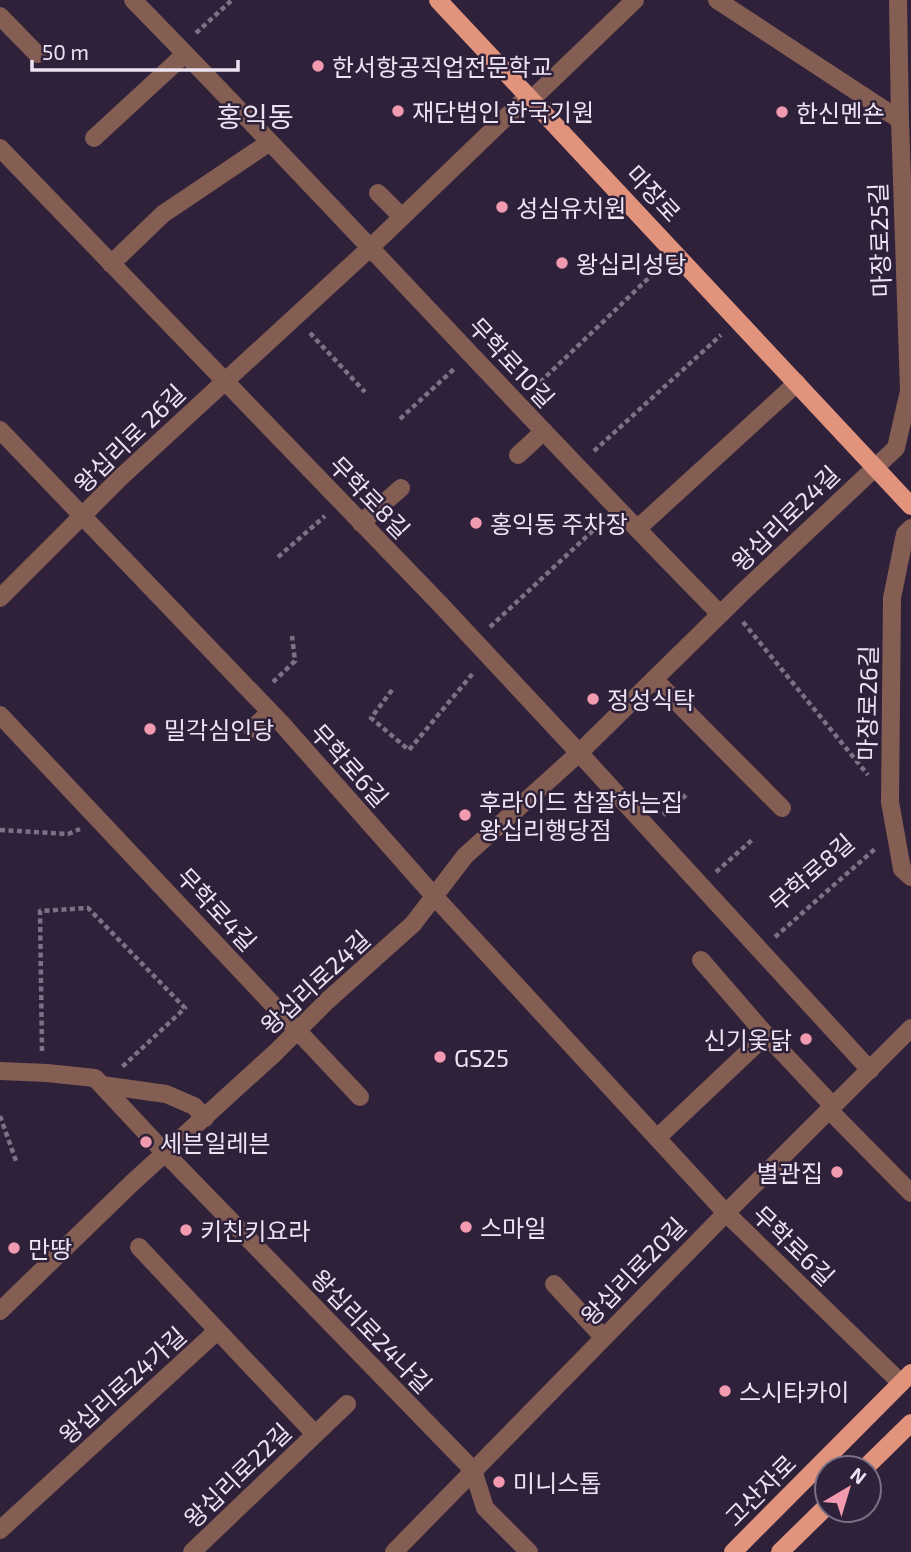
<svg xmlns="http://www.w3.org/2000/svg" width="911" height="1552" font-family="'Exo 2','Noto Sans KR',sans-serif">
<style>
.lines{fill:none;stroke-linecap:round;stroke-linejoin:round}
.path{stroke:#7d7186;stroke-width:4.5;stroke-dasharray:5 3.5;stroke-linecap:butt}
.minor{stroke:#855e53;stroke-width:18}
.major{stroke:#e2937c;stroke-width:18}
.poi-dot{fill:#f29ab0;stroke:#2f213a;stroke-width:2.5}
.labels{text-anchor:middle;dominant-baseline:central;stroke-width:5;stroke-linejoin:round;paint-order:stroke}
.poi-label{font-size:24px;fill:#ece3f3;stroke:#2f213a;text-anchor:start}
.street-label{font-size:24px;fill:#ece3f3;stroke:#2f213a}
.quarter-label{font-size:28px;fill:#ece3f3;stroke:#2f213a}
</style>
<rect width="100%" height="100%" fill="#2f213a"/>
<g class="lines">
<g class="path">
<polyline points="196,33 232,0"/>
<polyline points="310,333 365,392"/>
<polyline points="534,388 658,269"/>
<polyline points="400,419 455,368"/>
<polyline points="594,451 721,335"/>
<polyline points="278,557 325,516"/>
<polyline points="743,622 868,775"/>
<polyline points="490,627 601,523"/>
<polyline points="273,682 295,661 292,636"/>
<polyline points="392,690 371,718 409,750 474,672"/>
<polyline points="663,815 686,795"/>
<polyline points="0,830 68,834 80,829"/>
<polyline points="716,872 752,840"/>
<polyline points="775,937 876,848"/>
<polyline points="42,1051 40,911 88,908 185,1008 122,1067"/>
<polyline points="0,1116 16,1161"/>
</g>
<g class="minor">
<path d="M133 0C331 202 521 412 720 614"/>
<polyline points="717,0 900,120"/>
<polyline points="0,16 37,54"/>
<polyline points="532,99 635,0"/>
<polyline points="94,138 185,54"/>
<polyline points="0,148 440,604 582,756 870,1070"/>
<polyline points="378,193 402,217"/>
<polyline points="111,264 163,214 270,142"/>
<polyline points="0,430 282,724 434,896 726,1213 901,1383"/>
<polyline points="518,455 544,431"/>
<polyline points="361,523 401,488"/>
<polyline points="911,528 905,534 892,598 890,802 902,869 911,877"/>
<polyline points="637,529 797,383"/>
<polyline points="0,598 120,478 371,247 528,96"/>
<polyline points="654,679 782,808"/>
<polyline points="0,715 360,1097"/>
<polyline points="252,729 270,712"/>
<polyline points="701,960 766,1035 833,1106"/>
<polyline points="0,1071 47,1073 95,1078 165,1153 473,1470 485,1508 529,1552"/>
<polyline points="102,1085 166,1094 194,1106 205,1118"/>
<polyline points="829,1110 911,1193"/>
<polyline points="657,1138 766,1035"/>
<polyline points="139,1247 315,1434"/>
<polyline points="554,1284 603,1337"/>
<polyline points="0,1311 132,1183 276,1052 327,1001 413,924 465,856 579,753 746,589 896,448 909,391 900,120 898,0"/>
<polyline points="0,1530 217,1331"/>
<polyline points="192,1552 347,1404"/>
<polyline points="394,1552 726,1213 911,1028"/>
</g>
<g class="major">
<polyline points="438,0 911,506"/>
<polyline points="865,1468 911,1423"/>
<polyline points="733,1552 911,1373"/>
<polyline points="780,1552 827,1506"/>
</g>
</g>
<g class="poi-dot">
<circle cx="318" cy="66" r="7"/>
<circle cx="398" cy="111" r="7"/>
<circle cx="782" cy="112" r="7"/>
<circle cx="502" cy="207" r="7"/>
<circle cx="562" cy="263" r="7"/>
<circle cx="476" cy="523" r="7"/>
<circle cx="593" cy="699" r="7"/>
<circle cx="150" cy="729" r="7"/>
<circle cx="465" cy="815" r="7"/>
<circle cx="806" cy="1039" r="7"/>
<circle cx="440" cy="1057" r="7"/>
<circle cx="146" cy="1142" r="7"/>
<circle cx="837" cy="1172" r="7"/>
<circle cx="466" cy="1227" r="7"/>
<circle cx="186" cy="1230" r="7"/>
<circle cx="14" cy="1248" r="7"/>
<circle cx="725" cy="1391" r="7"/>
<circle cx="499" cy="1482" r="7"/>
</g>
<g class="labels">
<g class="poi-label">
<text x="332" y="66">한서항공직업전문학교</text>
<text x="412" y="111">재단법인 한국기원</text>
<text x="796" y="112">한신멘숀</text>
<text x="516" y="207">성심유치원</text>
<text x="576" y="263">왕십리성당</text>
<text x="490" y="523">홍익동 주차장</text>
<text x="607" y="699">정성식탁</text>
<text x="164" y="729">밀각심인당</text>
<text x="479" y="801">후라이드 참잘하는집<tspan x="479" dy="28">왕십리행당점</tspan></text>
<text x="792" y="1039" text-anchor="end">신기옻닭</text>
<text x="454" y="1057">GS25</text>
<text x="160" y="1142">세븐일레븐</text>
<text x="823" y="1172" text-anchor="end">별관집</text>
<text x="480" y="1227">스마일</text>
<text x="200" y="1230">키친키요라</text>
<text x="28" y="1248">만땅</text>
<text x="739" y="1391">스시타카이</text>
<text x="513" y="1482">미니스톱</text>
</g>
<g class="street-label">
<text transform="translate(654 193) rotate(47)">마장로</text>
<text transform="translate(879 240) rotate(-92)">마장로25길</text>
<text transform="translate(512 362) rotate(47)">무학로10길</text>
<text transform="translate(129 438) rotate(-44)">왕십리로 26길</text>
<text transform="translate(370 497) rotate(46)">무학로8길</text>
<text transform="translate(785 518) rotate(-44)">왕십리로24길</text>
<text transform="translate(867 703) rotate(-89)">마장로26길</text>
<text transform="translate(350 765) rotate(48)">무학로6길</text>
<text transform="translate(811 872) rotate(-41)">무학로8길</text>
<text transform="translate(217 909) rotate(47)">무학로4길</text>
<text transform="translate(315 982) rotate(-43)">왕십리로24길</text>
<text transform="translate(794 1245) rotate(44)">무학로6길</text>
<text transform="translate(633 1271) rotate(-46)">왕십리로20길</text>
<text transform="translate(372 1331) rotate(46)">왕십리로24나길</text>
<text transform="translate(122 1385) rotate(-42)">왕십리로24가길</text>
<text transform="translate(237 1475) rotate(-44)">왕십리로22길</text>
<text transform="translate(760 1490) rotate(-45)">고산자로</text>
</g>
<g class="quarter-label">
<text x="255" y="116">홍익동</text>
</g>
</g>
<g transform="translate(848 1489) rotate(38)"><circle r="33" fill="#2f213a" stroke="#7b6f84" stroke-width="2"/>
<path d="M0-5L12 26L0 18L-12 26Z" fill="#f29ab0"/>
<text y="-10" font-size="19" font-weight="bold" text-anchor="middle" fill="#ece3f3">N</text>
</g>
<path d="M32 60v10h206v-10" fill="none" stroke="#ece3f3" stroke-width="3.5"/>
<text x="42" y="60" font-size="21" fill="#ece3f3" stroke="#2f213a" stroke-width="5" paint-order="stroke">50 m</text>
</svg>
